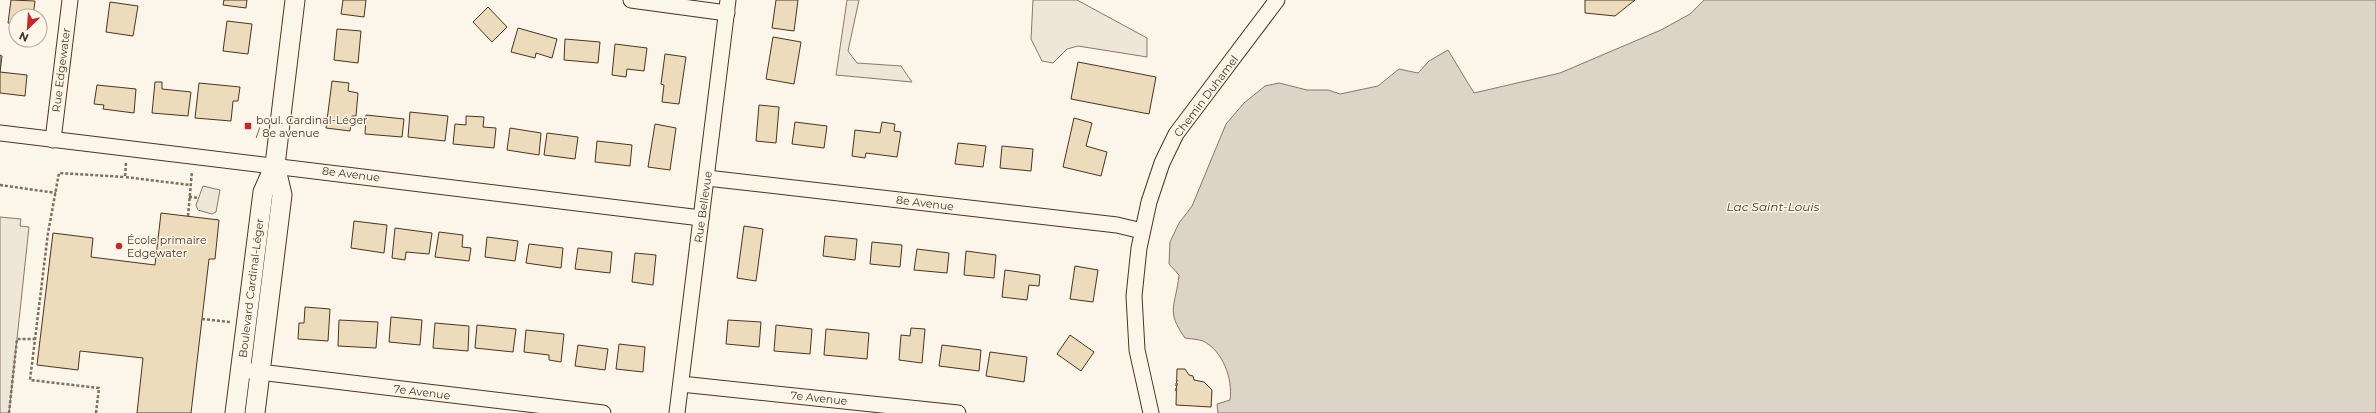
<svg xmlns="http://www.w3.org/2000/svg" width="2376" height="413" font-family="Montserrat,sans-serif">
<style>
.green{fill:#ede6d9;stroke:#887966}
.water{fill:#dcd4c6;stroke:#887966}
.building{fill:#ecdcbc;stroke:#4a3520}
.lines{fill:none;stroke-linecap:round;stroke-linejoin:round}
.minor-casing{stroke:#4a3520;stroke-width:17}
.tertiary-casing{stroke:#4a3520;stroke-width:21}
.path{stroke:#7f6f5c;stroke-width:2.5;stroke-dasharray:3 2;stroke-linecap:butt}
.minor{stroke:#fbf6e9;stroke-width:15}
.tertiary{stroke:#fbf6e9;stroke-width:19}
.poi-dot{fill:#c62828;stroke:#fbf6e9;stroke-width:1.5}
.labels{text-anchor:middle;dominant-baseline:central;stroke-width:3;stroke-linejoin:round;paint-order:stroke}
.street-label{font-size:11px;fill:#4a3520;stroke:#fbf6e9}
.poi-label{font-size:11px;fill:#4a3520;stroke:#fbf6e9;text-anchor:start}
.water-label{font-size:12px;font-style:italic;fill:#4a3520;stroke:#fbf6e9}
</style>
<rect width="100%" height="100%" fill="#fbf6e9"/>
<g class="green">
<polygon points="847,0 859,0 848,51 857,63 901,66 912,82 836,75"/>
<polygon points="1033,0 1077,0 1147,38 1147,57 1078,46 1067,49 1053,63 1042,61 1031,39"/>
<polygon points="203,186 220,190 216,212 212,214 198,210 196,205"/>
<polygon points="0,217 21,219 20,226 29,227 9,413 0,413"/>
</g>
<path class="water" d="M1704 0H2376V413H1218L1217 404 1230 400C1233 379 1223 351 1203 341 1198 339 1190 339 1185 338 1165 310 1176 306 1179 275L1169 264 1170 242 1179 223 1192 206 1226 124 1244 103 1265 86 1279 83 1307 90H1328L1340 94 1378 86 1399 69 1418 73 1429 61 1448 50 1474 93 1560 73 1661 30 1690 14Z"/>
<g class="building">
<polygon points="11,0 35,1 33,16 16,16 16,24 8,23"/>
<polygon points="224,0 247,0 246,8 223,5"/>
<polygon points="343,0 366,0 364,17 341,14"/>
<polygon points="776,0 798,0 794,31 772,28"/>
<polygon points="1585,0 1635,0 1615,16 1585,13"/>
<polygon points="110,2 138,6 133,36 106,32"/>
<polygon points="488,7 507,27 492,42 473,22"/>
<polygon points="227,21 252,24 248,54 223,51"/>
<polygon points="518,28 557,39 552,58 536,53 535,58 511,52"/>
<polygon points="337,29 361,31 358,63 334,60"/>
<polygon points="773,37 801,42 794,84 766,79"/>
<polygon points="565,39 600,42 598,63 564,60"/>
<polygon points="615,44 647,48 644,71 627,69 626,77 612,75"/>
<polygon points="665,54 686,57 679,104 662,102 664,85 661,84"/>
<polygon points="0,55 2,56 0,72 27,75 25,96 0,93"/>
<polygon points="1078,62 1156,77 1149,114 1071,99"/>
<polygon points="332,81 349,83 348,91 358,93 356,116 352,116 350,131 326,128"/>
<polygon points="155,82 162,82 162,89 191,92 188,116 152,113"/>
<polygon points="199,83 240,87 238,101 233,101 231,121 195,118"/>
<polygon points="97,85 136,89 134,113 103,109 104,105 94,104"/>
<polygon points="759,105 779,107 776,143 756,141"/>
<polygon points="410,112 448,116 445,141 408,137"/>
<polygon points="366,115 404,119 402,137 365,134"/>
<polygon points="466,116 484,117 483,127 496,128 494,148 453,144 455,124 466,125"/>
<polygon points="1074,118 1092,123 1086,146 1107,152 1101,176 1063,167"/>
<polygon points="795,122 827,126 824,148 792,144"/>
<polygon points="882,122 895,124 894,131 901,132 897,157 866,153 865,158 852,156 855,130 880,133"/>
<polygon points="655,124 676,128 670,170 648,167"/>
<polygon points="510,128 541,133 539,155 507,150"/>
<polygon points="547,133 578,137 575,159 544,155"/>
<polygon points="597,141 632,145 630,166 595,162"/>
<polygon points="958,143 986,146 983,167 955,164"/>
<polygon points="1002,146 1033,149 1031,171 1000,168"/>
<polygon points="161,213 219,220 215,259 209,259 191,413 137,413 143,358 80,351 78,370 37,365 53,233 93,238 91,257 155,265"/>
<polygon points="354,221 387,225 384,253 351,248"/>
<polygon points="744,226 763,229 756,281 737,278"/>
<polygon points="395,228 432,233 429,254 406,252 405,260 392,258"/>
<polygon points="439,232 463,235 462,247 471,248 469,261 435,257"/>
<polygon points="825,236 857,239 855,260 823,256"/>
<polygon points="487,237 518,241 515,261 485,257"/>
<polygon points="872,242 902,245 900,267 870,264"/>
<polygon points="529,244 563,248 561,268 526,263"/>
<polygon points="578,248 612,252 610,273 575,269"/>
<polygon points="917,249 949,253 947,273 914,270"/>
<polygon points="966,251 996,255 994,278 964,275"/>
<polygon points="635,253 656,255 653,285 632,282"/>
<polygon points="1075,266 1098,270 1093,302 1070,299"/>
<polygon points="1005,270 1040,275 1039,286 1029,285 1027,300 1002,297"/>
<polygon points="305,307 330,309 328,341 298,339 299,323 304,323"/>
<polygon points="391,317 422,320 420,345 389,342"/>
<polygon points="339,320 378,322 376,348 338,346"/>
<polygon points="728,320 761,322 759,347 726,344"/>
<polygon points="435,323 469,326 468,351 433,348"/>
<polygon points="477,325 516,329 513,352 475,348"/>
<polygon points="776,325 812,329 810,354 774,351"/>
<polygon points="911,328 925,329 922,363 899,360 901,335 910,336"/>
<polygon points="826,329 869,333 867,359 824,355"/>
<polygon points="526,330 564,334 561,362 549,360 549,355 524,352"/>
<polygon points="1070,335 1094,352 1081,371 1057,354"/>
<polygon points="619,344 645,347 643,372 616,369"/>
<polygon points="578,345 608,349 605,370 575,366"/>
<polygon points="942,345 981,350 979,371 939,366"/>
<polygon points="990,352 1027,357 1024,382 986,376"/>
<polygon points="1177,369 1185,369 1189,375 1193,376 1194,380 1204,382 1212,390 1211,407 1176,405"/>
</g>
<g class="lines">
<g class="minor-casing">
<g id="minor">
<polyline points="631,0 727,13"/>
<polyline points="0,133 701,218"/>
<polyline points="53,140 70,0"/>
<polyline points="707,178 1117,225 1142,231"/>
<polyline points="251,371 603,413"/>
<polyline points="681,384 958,413"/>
<polyline points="677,413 728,0"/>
<polyline points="1151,413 1137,350 1134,296 1139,248 1149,202 1162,163 1176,134 1277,0"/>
</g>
</g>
<g class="tertiary-casing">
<g id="tertiary">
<polyline points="235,413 263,192 275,165 295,0"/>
<polyline points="255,413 282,195 275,165"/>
</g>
</g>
<g class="path">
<polyline points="126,163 125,177 190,185"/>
<polyline points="0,185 56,193"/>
<polyline points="189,197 199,198"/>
<polyline points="188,216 192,171"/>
<polyline points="202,319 230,322"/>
<polyline points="1176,391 1177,380"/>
<polyline points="9,413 17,339 35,339"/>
<polyline points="96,413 99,388 30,380 48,233 59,173 125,177"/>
</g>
<use href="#minor" class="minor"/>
<use href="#tertiary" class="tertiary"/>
</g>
<g class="poi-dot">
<rect x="244" y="122" width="8" height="8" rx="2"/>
<circle cx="119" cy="246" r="4"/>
</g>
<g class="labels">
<g class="street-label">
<text transform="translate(61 70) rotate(-83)">Rue Edgewater</text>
<text transform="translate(1206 96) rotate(-53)">Chemin Duhamel</text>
<text transform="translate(351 174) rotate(7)">8e Avenue</text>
<text transform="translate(925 203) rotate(7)">8e Avenue</text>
<text transform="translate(703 207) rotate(-82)">Rue Bellevue</text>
<text transform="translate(251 288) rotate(-83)">Boulevard Cardinal-Léger</text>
<text transform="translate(422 392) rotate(7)">7e Avenue</text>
<text transform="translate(819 398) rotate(6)">7e Avenue</text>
</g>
<g class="poi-label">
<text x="256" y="120">boul. Cardinal-Léger<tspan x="256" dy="13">/ 8e avenue</tspan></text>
<text x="127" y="240">École primaire<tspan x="127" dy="13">Edgewater</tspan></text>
</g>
<g class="water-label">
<text x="1773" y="206">Lac Saint-Louis</text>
</g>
</g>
<g transform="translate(28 28) rotate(205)"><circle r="19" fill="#fbf6e9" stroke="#b4a999"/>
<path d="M0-3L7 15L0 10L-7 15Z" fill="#c62828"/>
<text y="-6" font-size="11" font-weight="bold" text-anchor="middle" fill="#4a3520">N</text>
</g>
</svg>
